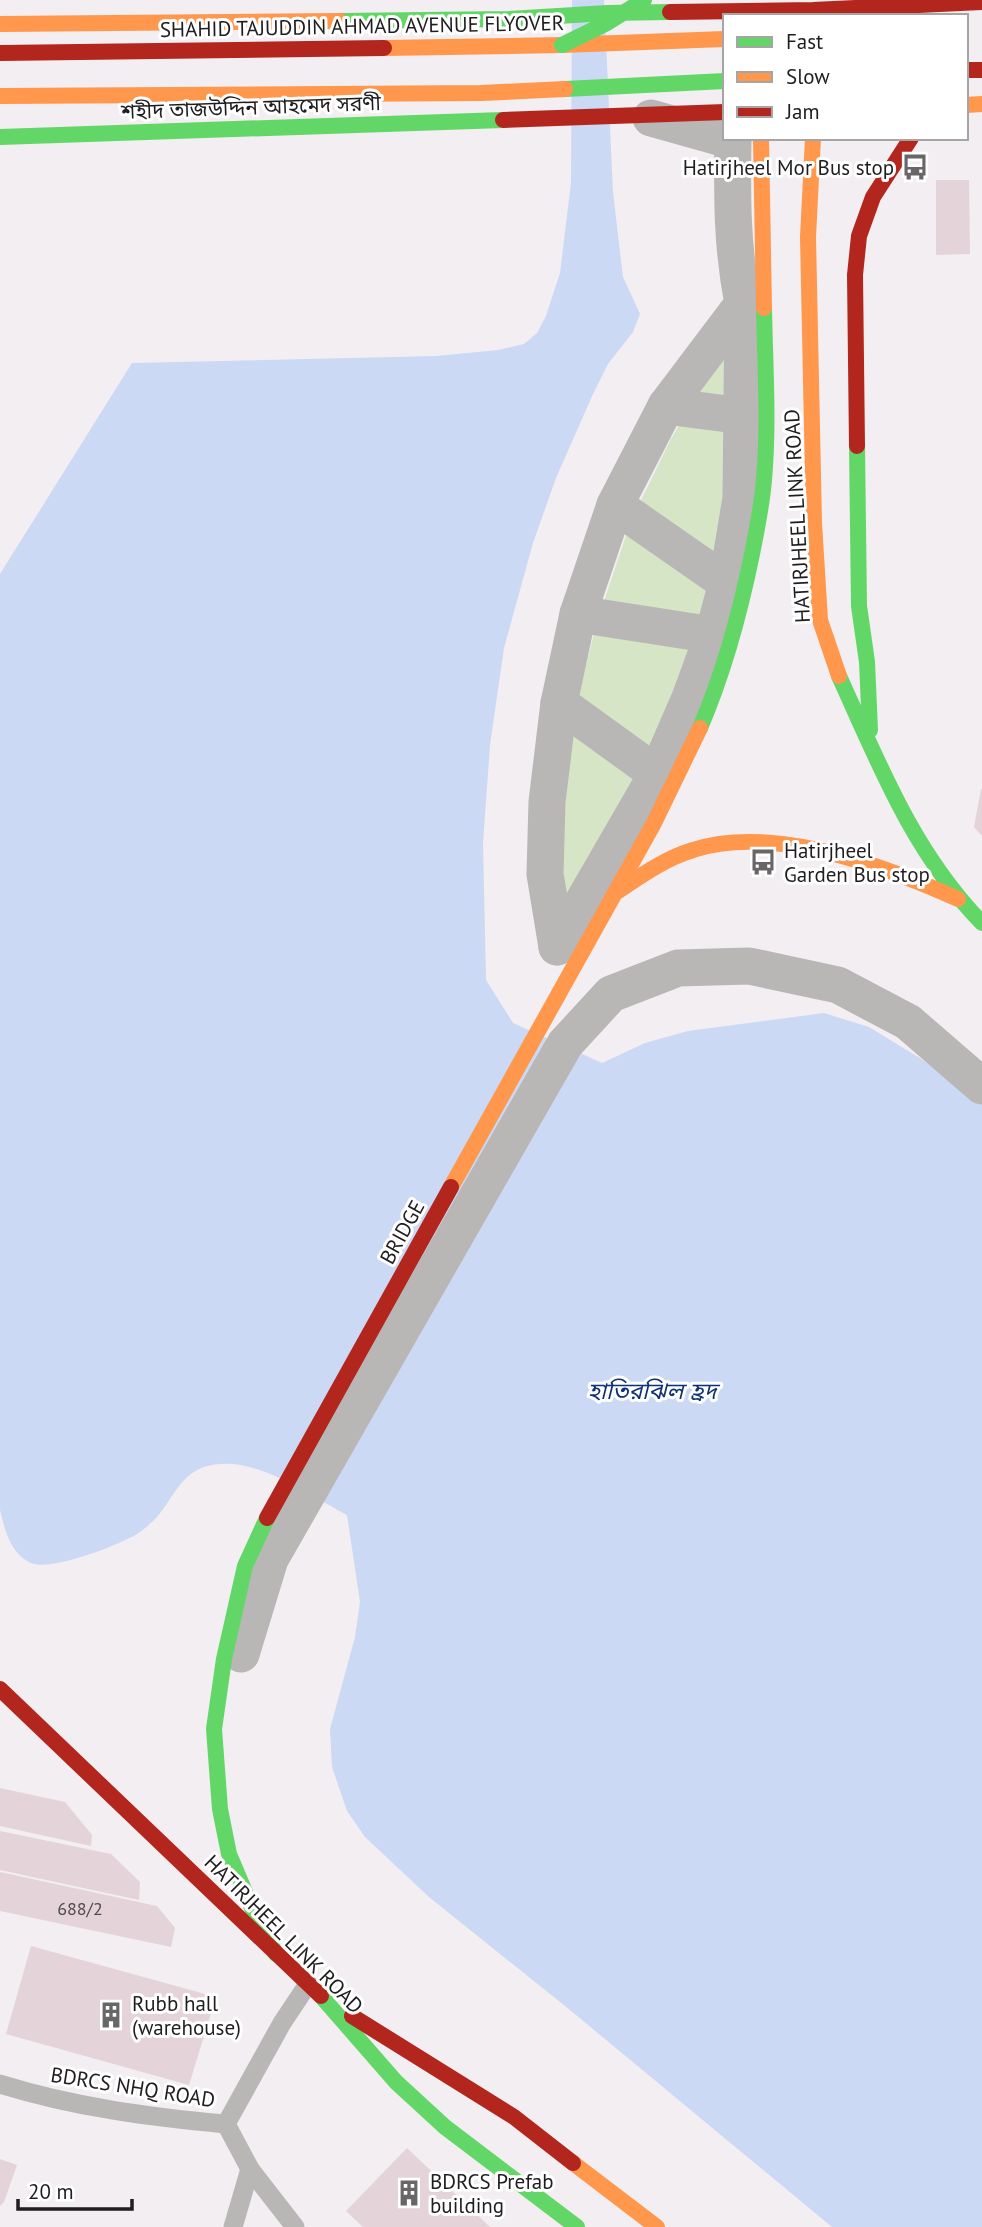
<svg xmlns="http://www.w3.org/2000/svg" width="982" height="2227" font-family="'PT Sans','Noto Sans Bengali',sans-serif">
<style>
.green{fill:#d5e5c6}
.water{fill:#ccd9f4}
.building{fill:#e4d4da}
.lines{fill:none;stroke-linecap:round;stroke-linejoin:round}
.lane{stroke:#b8b7b6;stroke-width:19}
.street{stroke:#b8b7b6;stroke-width:37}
.fast{stroke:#63d668;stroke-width:16}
.slow{stroke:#ff974d;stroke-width:16}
.jam{stroke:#b3261e;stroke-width:16}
.fast-bridge{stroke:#63d668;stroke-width:16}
.labels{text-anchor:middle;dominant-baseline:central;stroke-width:6;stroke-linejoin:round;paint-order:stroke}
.number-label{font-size:18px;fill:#504b4e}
.street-label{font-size:21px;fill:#1f1d1f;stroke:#fff}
.poi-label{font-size:21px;fill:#1f1d1f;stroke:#fff;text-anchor:start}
.water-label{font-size:23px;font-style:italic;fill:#0f3175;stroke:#fff}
</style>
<rect width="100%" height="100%" fill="#f2eef1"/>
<polygon class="green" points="737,326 737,436 703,645 568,923 560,854 576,704 597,622 631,521 671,439"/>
<path class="water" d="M572 0H604L613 192 623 277 640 314 633 332 608 364 593 394 556 478 533 543 504 648 490 745 483 843 486 980 513 1023 602 1063 645 1043 688 1031 824 1013 869 1027 923 1060 982 1104V2227H832L570 2010 429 1897 365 1837 347 1811 332 1767 330 1729 355 1637 360 1602 347 1515C307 1494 252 1452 204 1467 179 1475 171 1503 154 1520 149 1525 143 1530 137 1534 119 1545 50 1572 31 1563 10 1553 5 1530 0 1510V574L132 363 436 356 498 350 524 344 537 333 546 316 560 273 571 183Z"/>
<g class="building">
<polygon points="936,180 969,180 970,254 936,255"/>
<polygon points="981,789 982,790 982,836 974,827"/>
<polygon points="0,1788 65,1802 92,1835 91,1846 0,1826"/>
<polygon points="0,1831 111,1854 140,1882 139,1900 0,1870"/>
<polygon points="0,1872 157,1906 175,1928 171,1947 0,1911"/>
<polygon points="31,1946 216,1997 189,2085 6,2034"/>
<polygon points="407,2148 490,2227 363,2227 346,2211"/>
<polygon points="0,2159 17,2165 4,2202 0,2206"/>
</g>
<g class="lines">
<g class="lane">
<path d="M0 2084C74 2107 149 2117 226 2124L282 2023 308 1984"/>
<polyline points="226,2124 250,2169 295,2227"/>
<polyline points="233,2227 250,2169"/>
</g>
<g class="street">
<polyline points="666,406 743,416"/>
<polyline points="615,505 727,583"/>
<polyline points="578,614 713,635"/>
<polyline points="559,703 657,774"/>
<path d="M557 947 545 874 547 802 559 703 578 614 615 505 666 406 743 304C732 246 732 200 733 141L651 118"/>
<polyline points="557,947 657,774 690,698 713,635 727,583 741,498 743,304"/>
<polyline points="241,1654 270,1559 565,1044 611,994 678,968 749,966 838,985 908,1022 982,1086"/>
</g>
<g class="fast">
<polyline points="340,21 509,19 607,13 670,12"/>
<polyline points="565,89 725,81"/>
<polyline points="0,137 503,120"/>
<polyline points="857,446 859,606 867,662 870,730"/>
<path d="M839 676C879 764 913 852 982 923"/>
<path d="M700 728C724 672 740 613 752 554 757 529 762 505 764 480 769 423 765 365 764 308"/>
<polyline points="267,1518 245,1566 224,1659 214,1729 220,1809 229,1854 257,1920 276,1954"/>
<polyline points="321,1996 396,2082 445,2127 577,2227"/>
</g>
<g class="slow">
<polyline points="0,24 340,21"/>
<polyline points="384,48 562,45 725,39"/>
<polyline points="0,96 481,93 565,89"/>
<polyline points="966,105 982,104"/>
<polyline points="761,138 764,308"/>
<polyline points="813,138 808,237 814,523 820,620 839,676"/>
<path d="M618 891C642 875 666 858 693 850 773 824 885 866 958 899"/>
<polyline points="451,1187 654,823 700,728"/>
<polyline points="573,2163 657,2227"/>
</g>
<g class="jam">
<polyline points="670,12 813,10 982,2"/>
<polyline points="0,53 384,48"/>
<polyline points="966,70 982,70"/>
<polyline points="503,120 725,112"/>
<polyline points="857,446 855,275 859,236 873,197 911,138"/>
<polyline points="267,1518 451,1187"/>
<polyline points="0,1689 321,1996"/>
<polyline points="352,2016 514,2117 573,2163"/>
</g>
<polyline class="fast-bridge" points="562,45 607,23 644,0"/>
</g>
<defs>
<g id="bus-bare" transform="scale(2.1)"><path d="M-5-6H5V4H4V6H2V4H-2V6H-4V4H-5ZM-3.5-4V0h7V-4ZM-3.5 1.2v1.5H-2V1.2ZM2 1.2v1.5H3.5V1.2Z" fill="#696668" stroke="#fff" stroke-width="2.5" paint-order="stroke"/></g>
<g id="building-bare" transform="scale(2.1)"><path d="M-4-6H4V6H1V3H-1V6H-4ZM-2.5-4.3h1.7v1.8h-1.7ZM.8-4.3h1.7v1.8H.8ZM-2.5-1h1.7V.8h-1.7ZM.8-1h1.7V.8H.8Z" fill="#696668" stroke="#fff" stroke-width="2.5" paint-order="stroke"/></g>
</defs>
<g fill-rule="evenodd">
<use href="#bus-bare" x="915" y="167"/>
<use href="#bus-bare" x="763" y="862"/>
<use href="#building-bare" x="111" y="2015"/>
<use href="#building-bare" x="409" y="2193"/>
</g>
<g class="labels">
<g class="number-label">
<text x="80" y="1908">688/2</text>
</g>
<g class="street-label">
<text transform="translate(362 26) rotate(-1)">SHAHID TAJUDDIN AHMAD AVENUE FLYOVER</text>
<text transform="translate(251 107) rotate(-2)">শহীদ তাজউদ্দিন আহমেদ সরণী</text>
<text transform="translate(797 516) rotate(-93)">HATIRJHEEL LINK ROAD</text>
<text transform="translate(402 1232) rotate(-61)">BRIDGE</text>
<text transform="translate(284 1934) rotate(45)">HATIRJHEEL LINK ROAD</text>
<text transform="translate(133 2087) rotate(9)">BDRCS NHQ ROAD</text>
</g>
<g class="poi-label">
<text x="894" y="167" text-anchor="end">Hatirjheel Mor Bus stop</text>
<text x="784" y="850">Hatirjheel<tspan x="784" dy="24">Garden Bus stop</tspan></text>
<text x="132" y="2003">Rubb hall<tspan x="132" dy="24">(warehouse)</tspan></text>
<text x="430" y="2181">BDRCS Prefab<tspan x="430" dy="24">building</tspan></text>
</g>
<g class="water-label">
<text x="652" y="1390">হাতিরঝিল হ্রদ</text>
</g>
</g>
<rect x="723" y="14" width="245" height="126" fill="#ffffff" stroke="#a5a5a5" stroke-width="2"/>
<rect x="737" y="37" width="35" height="10" fill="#63d668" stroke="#a5a5a5" stroke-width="2"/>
<text x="786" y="49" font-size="21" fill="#1f1d1f">Fast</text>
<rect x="737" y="72" width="35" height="10" fill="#ff974d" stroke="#a5a5a5" stroke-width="2"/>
<text x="786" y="84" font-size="21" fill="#1f1d1f">Slow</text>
<rect x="737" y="107" width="35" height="10" fill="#b3261e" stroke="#a5a5a5" stroke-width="2"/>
<text x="786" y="119" font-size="21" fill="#1f1d1f">Jam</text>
<path d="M18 2199v10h114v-10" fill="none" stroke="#1f1d1f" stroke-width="3.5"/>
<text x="28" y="2199" font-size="21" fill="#1f1d1f" stroke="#ffffff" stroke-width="5" paint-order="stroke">20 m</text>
</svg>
